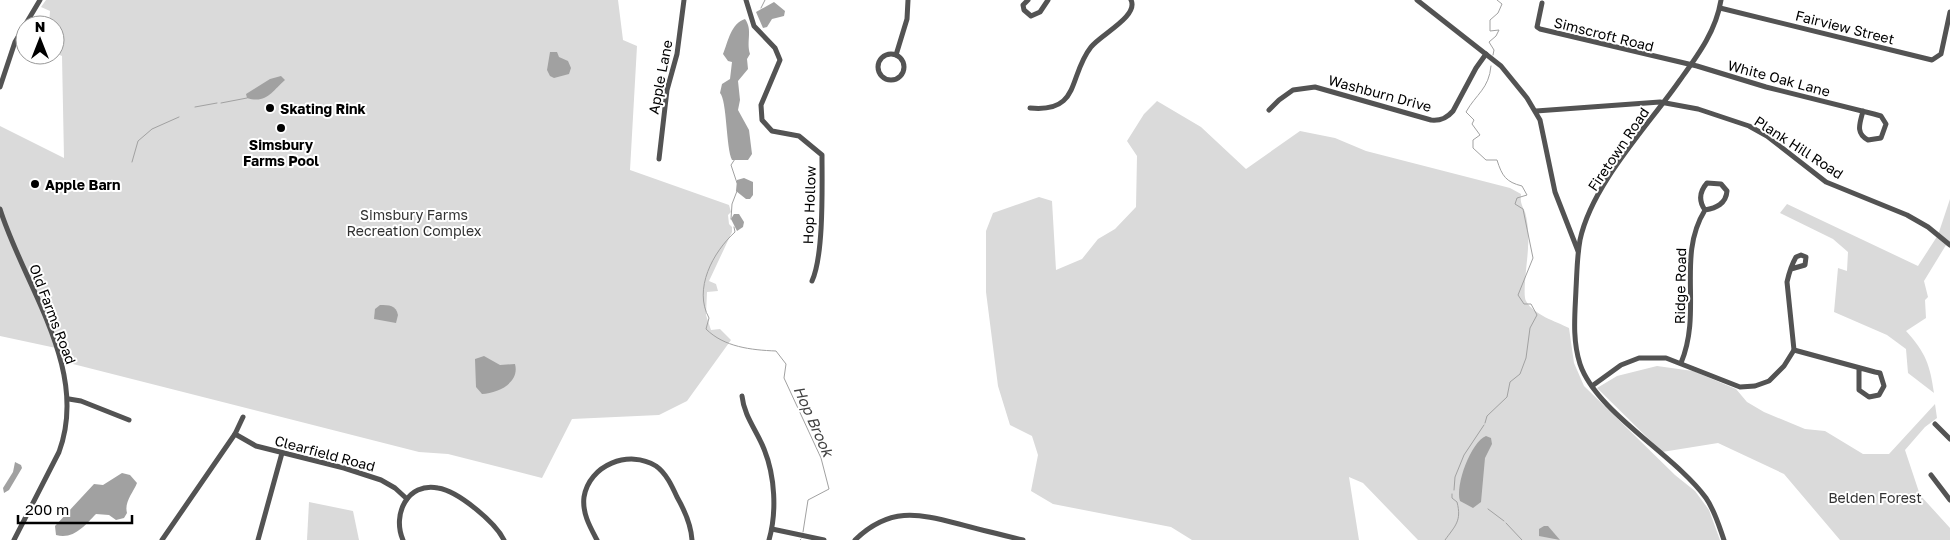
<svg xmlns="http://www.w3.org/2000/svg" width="1950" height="540" font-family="'Golos Text',sans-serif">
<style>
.green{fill:#dadada}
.water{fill:#a1a1a1}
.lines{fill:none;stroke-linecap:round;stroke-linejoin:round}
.stream{stroke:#a1a1a1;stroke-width:1}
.minor{stroke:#535353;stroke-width:5}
.poi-dot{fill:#000;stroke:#fff;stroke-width:2}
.labels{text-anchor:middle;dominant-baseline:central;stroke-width:4;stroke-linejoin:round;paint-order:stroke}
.street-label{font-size:14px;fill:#000;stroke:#fff}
.poi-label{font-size:14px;font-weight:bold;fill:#000;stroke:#fff;text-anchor:start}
.park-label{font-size:14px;fill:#313131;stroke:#fff}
.water-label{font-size:15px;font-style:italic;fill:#424242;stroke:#fff}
</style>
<rect width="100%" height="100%" fill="#fff"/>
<g class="green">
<polygon points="46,0 618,0 623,40 637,46 630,170 729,205 731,212 728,215 729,224 732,227 732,232 709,281 716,284 718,291 707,292 706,315 711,330 720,329 731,340 687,401 659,415 572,419 542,478 448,454 419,452 69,363 56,348 0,336 0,126 64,158 62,56 55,53 55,25 49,25 50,11 41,7"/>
<path d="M1157 101 1201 127 1246 169 1300 131 1335 138 1366 151 1510 188 1521 194C1520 203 1522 205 1525 212 1528 222 1529 237 1528 247 1528 258 1522 295 1526 301 1534 315 1555 321 1569 328L1574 363 1584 386 1675 475 1695 491 1709 510 1720 540H1418L1363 483 1349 477 1359 540H1192L1171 527 1053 504 1031 491 1038 455 1032 436 1010 425 998 386 986 292V231L993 213 1039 197 1052 201 1056 270 1082 259 1098 239 1115 229 1136 207 1137 156 1127 141 1144 114Z"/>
<path d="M1950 199V247L1946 245 1924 281 1928 297 1925 300 1926 318 1906 331C1926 353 1930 365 1934 393L1908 373 1906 349 1887 335 1834 312 1838 268 1847 271 1848 252 1833 239 1780 213 1787 204 1918 266 1938 235Z"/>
<polygon points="1657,366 1693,371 1736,389 1747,402 1764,412 1805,429 1825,431 1863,454 1889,454 1935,404 1937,418 1925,427 1905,450 1920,495 1950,528 1950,540 1840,540 1784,474 1718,443 1662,452 1597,388 1617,376"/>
<polygon points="309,502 353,511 359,540 307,540"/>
</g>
<g class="water">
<polygon points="774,2 785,11 784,16 772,19 767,27 763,28 756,12"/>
<path d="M745 19C753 30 746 41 750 54L747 59 748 69 738 81 740 100 738 110 749 130 752 154 748 160H732C726 148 727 100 720 93L722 84 730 79 732 62 728 61 723 54C728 42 731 23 745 19Z"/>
<polygon points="550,52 557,52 559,57 568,61 571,68 569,74 554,78 550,76 547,70"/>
<path d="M281 76 285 80C272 91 267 104 247 98L246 94 270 79Z"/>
<polygon points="744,178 753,182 753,195 750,199 746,199 736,191 737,180"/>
<polygon points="734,214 739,214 744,222 743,227 737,231 731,219"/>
<path d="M380 305C389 305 396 305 398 315L396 323 374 319 375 309Z"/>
<path d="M484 356 500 365 515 364C520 383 498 393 482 394L476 387 475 359Z"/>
<path d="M1486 436 1491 438 1492 444 1485 458 1481 502 1473 508 1460 501C1455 485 1471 442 1486 436Z"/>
<polygon points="15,462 21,465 22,468 9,490 4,493 3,488 13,472"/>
<path d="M122 473 130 475 137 483C133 493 124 502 127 513L124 518 116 520 109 515 96 514C85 525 74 540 56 535L55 526 94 484 103 485Z"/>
<polygon points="1544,526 1548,526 1560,540 1539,536 1539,529"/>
</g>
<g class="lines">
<g class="stream">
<polyline points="761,8 765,0"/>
<polyline points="1493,55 1494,50 1489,42 1496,36 1499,30 1490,31 1490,20 1498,13 1502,4 1497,0"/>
<polyline points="221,103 247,98"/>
<polyline points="195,107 217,103"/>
<polyline points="735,159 731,165 737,183"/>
<polyline points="132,162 138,141 152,129 179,117"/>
<polyline points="731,219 732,204 737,191"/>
<path d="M734 227 735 232C713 252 693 289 709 318L706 329C724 347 751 350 776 351L786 364 784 378 821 458 829 489 808 500 803 532"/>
<path d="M1485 423 1487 416 1507 397 1510 382 1520 374 1526 358 1530 328 1537 315 1531 304H1524L1518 295 1533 258 1523 209 1515 204 1517 198 1527 195 1522 186C1506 182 1502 176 1497 160H1486L1473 148V140L1480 135 1472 124 1474 120 1466 112C1476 94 1489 89 1491 66"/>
<polyline points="1454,490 1455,477 1464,455 1484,425"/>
<polyline points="1488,509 1504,521"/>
<polyline points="1506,523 1522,540"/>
<polyline points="800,540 801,539"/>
<path d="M1445 540C1455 526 1462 521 1457 502L1452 498V494"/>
</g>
<g class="minor">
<path d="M746 0 754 26 775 48 780 60 761 105 762 120 772 131 799 136 822 155C822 185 824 255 812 281"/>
<polyline points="1028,0 1023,5 1024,10 1031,16 1040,12 1048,0"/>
<polyline points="1417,0 1501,66 1527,98 1540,120 1555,192 1578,251"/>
<path d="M1721 0C1716 31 1698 55 1680 80 1648 126 1592 184 1580 240 1577 256 1577 272 1576 289 1575 314 1572 339 1580 364 1596 412 1675 455 1706 498 1715 511 1719 526 1724 540"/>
<path d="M1542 3 1537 27 1540 29 1697 66 1766 87 1874 114 1881 116 1886 124 1881 138 1868 140C1855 133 1860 123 1863 111"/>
<polyline points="1720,8 1932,60 1941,54 1950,12"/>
<circle cx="891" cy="67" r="13"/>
<polyline points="896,55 907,19 908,0"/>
<polyline points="0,87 15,42 40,0"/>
<path d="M1030 108C1081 113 1068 76 1091 47 1100 35 1139 16 1131 0"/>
<path d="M1269 110 1279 100 1293 90 1315 87 1431 120C1441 121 1447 118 1453 111L1476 68 1486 54"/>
<polyline points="1536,111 1660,102 1698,109 1749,126 1767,136 1826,182 1907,215 1928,227 1950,245"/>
<polyline points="659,159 667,90 677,54 684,0"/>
<path d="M0 209C24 286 90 369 59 452L14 540"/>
<polyline points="1794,350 1875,372 1880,373 1884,386 1879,395 1869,397 1859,390 1859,368"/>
<path d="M1681 363C1703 310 1676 257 1705 210 1716 208 1726 204 1727 191L1721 184 1707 183C1700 191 1698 200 1705 210"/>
<path d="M1592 386 1621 365 1639 358H1666L1740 387 1755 386 1769 381 1784 366 1794 350 1787 282C1789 273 1792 264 1796 257L1801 255 1806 257 1805 265 1791 269"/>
<path d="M742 396C744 416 757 431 764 449 775 476 777 512 769 540"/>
<polyline points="69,399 81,401 129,420"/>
<polyline points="1935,424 1950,439"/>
<polyline points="235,434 256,446 344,468 381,480 395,488 407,499"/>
<polyline points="1931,475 1950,500"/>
<polyline points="772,529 824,540"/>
<polyline points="162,540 235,434 243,417"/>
<polyline points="258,540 282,453"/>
<path d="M403 540C392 515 407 482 438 488 458 491 495 522 504 540"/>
<path d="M597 540C590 527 582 513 584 497 589 465 629 449 656 466 666 473 672 486 677 497 685 511 691 524 692 540"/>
<path d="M855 540C889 507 917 513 959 524 981 530 1002 535 1023 540"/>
</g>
</g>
<g class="poi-dot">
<circle cx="270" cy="108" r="5"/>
<circle cx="281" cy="128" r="5"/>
<circle cx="35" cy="184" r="5"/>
</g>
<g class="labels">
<g class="street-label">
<text transform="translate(1845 27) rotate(14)">Fairview Street</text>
<text transform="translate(1604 34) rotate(14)">Simscroft Road</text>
<text transform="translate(660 77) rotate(-79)">Apple Lane</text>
<text transform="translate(1779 78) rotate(15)">White Oak Lane</text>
<text transform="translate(1380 93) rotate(15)">Washburn Drive</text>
<text transform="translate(1799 147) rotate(33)">Plank Hill Road</text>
<text transform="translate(1618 149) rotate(-56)">Firetown Road</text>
<text transform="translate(809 205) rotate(-88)">Hop Hollow</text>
<text transform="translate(1680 286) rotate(-89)">Ridge Road</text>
<text transform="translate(53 314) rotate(69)">Old Farms Road</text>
<text transform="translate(325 453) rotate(15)">Clearfield Road</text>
</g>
<g class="poi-label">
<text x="280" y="108">Skating Rink</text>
<text x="281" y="144" text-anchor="middle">Simsbury<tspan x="281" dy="16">Farms Pool</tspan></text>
<text x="45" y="184">Apple Barn</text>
</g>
<g class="park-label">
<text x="414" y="214">Simsbury Farms<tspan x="414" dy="16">Recreation Complex</tspan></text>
<text x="1875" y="497">Belden Forest</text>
</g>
<g class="water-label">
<text transform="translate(814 421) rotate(66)">Hop Brook</text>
</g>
</g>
<g transform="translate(40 40)"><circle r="24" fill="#ffffff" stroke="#999999"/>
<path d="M0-4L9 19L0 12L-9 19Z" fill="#000000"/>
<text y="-8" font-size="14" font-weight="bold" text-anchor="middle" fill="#000000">N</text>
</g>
<path d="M18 515v8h114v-8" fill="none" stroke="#000000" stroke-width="2.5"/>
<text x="25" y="515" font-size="15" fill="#000000" stroke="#ffffff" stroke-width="4" paint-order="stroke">200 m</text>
</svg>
